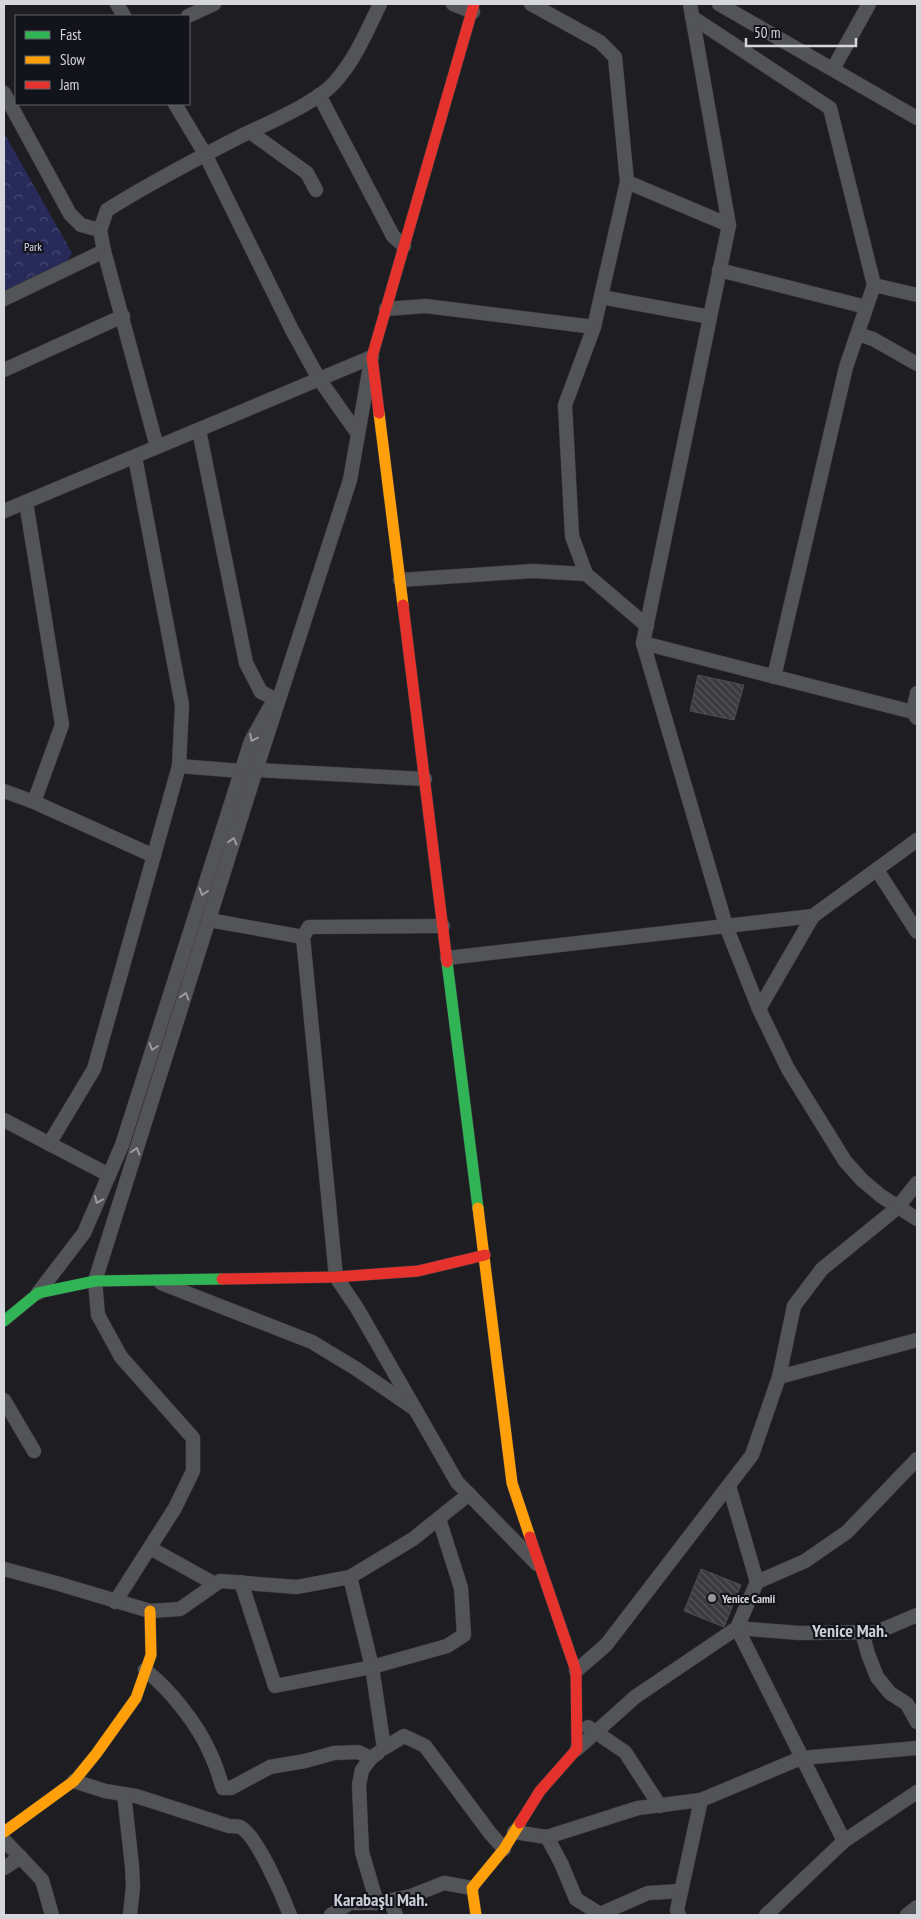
<svg xmlns="http://www.w3.org/2000/svg" width="921" height="1919" font-family="'PT Sans Narrow',sans-serif">
<style>
.park{fill:url(#park-crowns)}
.building{fill:url(#building-back-hatch);stroke:#4e4e52}
.lines{fill:none;stroke-linecap:round;stroke-linejoin:round}
.street-casing{stroke:#39393d;stroke-width:15}
.fast-casing{stroke:#39393d;stroke-width:12}
.slow-casing{stroke:#39393d;stroke-width:12}
.jam-casing{stroke:#39393d;stroke-width:12}
.street{stroke:#535457;stroke-width:14}
.fast{stroke:#30b455;stroke-width:11}
.slow{stroke:#ff9f0a;stroke-width:11}
.jam{stroke:#e5322d;stroke-width:11}
.oneway{stroke:#9b9ca0}
.poi-dot{fill:#96969b;stroke:#13141b;stroke-width:2}
.labels{text-anchor:middle;dominant-baseline:central;stroke-width:4.5;stroke-linejoin:round;paint-order:stroke}
.park-label{font-size:12px;fill:#d7dbf1;stroke:#13141b}
.poi-label{font-size:12px;font-weight:bold;fill:#d6d7dc;stroke:#13141b;text-anchor:start}
.district-label{font-size:18px;font-weight:bold;fill:#cbcdd7;stroke:#13141b}
</style>
<defs>
<pattern id="park-crowns" width="20" height="18" patternUnits="userSpaceOnUse" patternTransform="scale(1.25)"><rect width="20" height="18" fill="#282b59"/><path d="M2 6a3 3 0 1 1 6 0M12 15a3 3 0 1 1 6 0" fill="none" stroke="#464970"/></pattern>
<pattern id="building-back-hatch" width="6" height="6" patternUnits="userSpaceOnUse" patternTransform="scale(1.25)"><rect width="6" height="6" fill="#3b3b3e"/><path d="M-1 5l2 2M0 0l6 6M5-1l2 2" fill="none" stroke="#575759"/></pattern>
</defs>
<rect width="100%" height="100%" fill="#1e1e22"/>
<polygon class="park" points="4,133 72,253 64,265 4,291"/>
<g class="building">
<polygon points="698,675 744,685 734,720 690,711"/>
<polygon points="701,1569 741,1585 724,1627 684,1611"/>
</g>
<g class="lines">
<g class="street-casing">
<g id="street">
<polyline points="117,4 124,16"/>
<polyline points="453,4 473,12"/>
<polyline points="531,4 600,42 615,57 627,182 594,327 565,405 572,536 586,574 647,626"/>
<polyline points="690,4 729,225 643,643 726,926 759,1009 788,1069 845,1161 862,1180 881,1196 917,1219"/>
<polyline points="719,4 917,118"/>
<polyline points="188,16 214,4"/>
<polyline points="692,17 830,108 874,285 846,367 774,677"/>
<polyline points="833,69 869,4"/>
<polyline points="4,93 70,214 81,225 100,230"/>
<polyline points="319,95 393,236 404,246"/>
<polyline points="175,104 205,154 292,330 319,379 358,434"/>
<polyline points="250,132 307,173 316,190"/>
<polyline points="627,182 729,225"/>
<polyline points="719,270 866,307"/>
<polyline points="874,285 917,295"/>
<polyline points="601,297 710,317"/>
<polyline points="4,299 104,251"/>
<polyline points="386,309 426,306 594,327"/>
<polyline points="858,334 873,339 917,364"/>
<polyline points="4,370 123,316"/>
<polyline points="199,430 246,663 261,692 275,699"/>
<path d="M157 447 104 251 100 230 107 210C150 183 196 159 241 136 266 124 316 103 334 83 355 60 367 31 380 4"/>
<polyline points="26,502 62,725 34,802"/>
<polyline points="4,511 372,357"/>
<polyline points="400,580 533,571 586,574"/>
<polyline points="643,643 913,712 917,718"/>
<polyline points="913,712 917,693"/>
<polyline points="179,766 241,771 256,770 425,779"/>
<polyline points="4,791 34,802 154,856"/>
<polyline points="877,870 917,932"/>
<polyline points="209,920 303,937 336,1277 357,1308 457,1482 537,1564"/>
<polyline points="303,937 309,927 443,926"/>
<polyline points="447,958 813,916 917,840"/>
<polyline points="759,1009 813,916"/>
<polyline points="4,1120 109,1175"/>
<polyline points="49,1144 94,1069 179,766 182,705 135,457"/>
<polyline points="161,1283 312,1342 355,1368 412,1407"/>
<polyline points="38,1293 84,1233 122,1145 251,741 270,707"/>
<polyline points="779,1377 917,1340"/>
<polyline points="4,1400 34,1451"/>
<polyline points="150,1548 215,1584"/>
<polyline points="4,1569 56,1583 150,1611 180,1609 220,1581 297,1587 350,1577 413,1539 469,1494"/>
<polyline points="350,1577 372,1667 384,1748 404,1736 425,1746 490,1833 504,1849"/>
<polyline points="241,1582 275,1686 372,1667 447,1646 464,1635 461,1588 439,1519"/>
<polyline points="757,1582 805,1561 847,1532 917,1459"/>
<polyline points="115,1602 175,1508 193,1471 193,1438 121,1357 98,1315 95,1281 256,770 350,480 369,372"/>
<polyline points="737,1628 844,1841"/>
<polyline points="737,1628 799,1633 877,1632 917,1615"/>
<polyline points="862,1632 868,1654 877,1677 890,1693 907,1704 917,1722"/>
<path d="M145 1670C170 1689 199 1726 211 1755 216 1765 219 1777 223 1788H231L270 1767 305 1761 334 1753 358 1752 371 1758"/>
<polyline points="576,1671 606,1645 752,1455 779,1377 794,1306 822,1269 897,1208 917,1183"/>
<polyline points="588,1727 625,1752 660,1806"/>
<polyline points="577,1749 635,1697 737,1628 757,1582 729,1486"/>
<path d="M74 1781 105 1791 136 1796 229 1826C232 1826 237 1826 240 1827 257 1835 283 1897 290 1915"/>
<polyline points="124,1794 132,1866 133,1887 130,1915"/>
<polyline points="514,1832 547,1837 638,1808 701,1800 801,1758 917,1748"/>
<polyline points="547,1837 561,1863 576,1899 600,1914 648,1893 681,1891"/>
<polyline points="4,1840 42,1880 52,1915"/>
<polyline points="4,1868 21,1857"/>
<polyline points="390,1900 396,1915"/>
<polyline points="377,1903 362,1852 359,1785 362,1770 371,1758 378,1753"/>
<polyline points="331,1915 350,1903 377,1903 411,1896 444,1883 472,1888"/>
<polyline points="679,1915 677,1910 701,1800"/>
<polyline points="766,1915 844,1841 917,1792"/>
<polyline points="907,1915 917,1907"/>
</g>
</g>
<g class="fast-casing">
<g id="fast">
<polyline points="447,962 478,1208"/>
<polyline points="4,1321 38,1293 95,1281 222,1279"/>
</g>
</g>
<g class="slow-casing">
<g id="slow">
<polyline points="379,413 403,605"/>
<polyline points="478,1208 512,1483 530,1537"/>
<polyline points="4,1832 74,1781 96,1754 136,1698 151,1655 150,1611"/>
<polyline points="476,1915 472,1888 504,1849 520,1823"/>
</g>
</g>
<g class="jam-casing">
<g id="jam">
<polyline points="379,413 372,357 474,4"/>
<polyline points="403,605 447,962"/>
<polyline points="222,1279 336,1277 418,1271 485,1255"/>
<polyline points="520,1823 540,1791 577,1749 576,1671 530,1537"/>
</g>
</g>
<use href="#street" class="street"/>
<use href="#fast" class="fast"/>
<use href="#slow" class="slow"/>
<use href="#jam" class="jam"/>
</g>
<defs><path id="oneway-chevron" d="M-2-3.5L2.5 0L-2 3.5" fill="none" stroke-width="1.6" stroke-linecap="round" stroke-linejoin="round" transform="scale(1.25)"/></defs>
<g class="oneway">
<use href="#oneway-chevron" transform="translate(253 738) rotate(116)"/>
<use href="#oneway-chevron" transform="translate(233 841) rotate(-73)"/>
<use href="#oneway-chevron" transform="translate(203 892) rotate(108)"/>
<use href="#oneway-chevron" transform="translate(185 996) rotate(-73)"/>
<use href="#oneway-chevron" transform="translate(153 1047) rotate(108)"/>
<use href="#oneway-chevron" transform="translate(136 1151) rotate(-73)"/>
<use href="#oneway-chevron" transform="translate(98 1200) rotate(113)"/>
</g>
<circle class="poi-dot" cx="712" cy="1598" r="5"/>
<g class="labels">
<g class="park-label">
<text x="33" y="246">Park</text>
</g>
<g class="poi-label">
<text x="722" y="1598">Yenice Camii</text>
</g>
<g class="district-label">
<text x="850" y="1630">Yenice Mah.</text>
<text x="381" y="1899">Karabaşlı Mah.</text>
</g>
</g>
<rect width="921" height="1919" fill="none" stroke="#d6d7dc" stroke-width="10"/>
<rect x="15" y="15" width="175" height="90" fill="#13141b" stroke="#616268"/>
<rect x="25" y="31" width="25" height="8" fill="#30b455" stroke="#616268"/>
<text x="60" y="40" font-size="15" fill="#d6d7dc">Fast</text>
<rect x="25" y="56" width="25" height="8" fill="#ff9f0a" stroke="#616268"/>
<text x="60" y="65" font-size="15" fill="#d6d7dc">Slow</text>
<rect x="25" y="81" width="25" height="8" fill="#e5322d" stroke="#616268"/>
<text x="60" y="90" font-size="15" fill="#d6d7dc">Jam</text>
<path d="M746 38v8h110v-8" fill="none" stroke="#d6d7dc" stroke-width="2.5"/>
<text x="754" y="38" font-size="15" fill="#d6d7dc" stroke="#13141b" stroke-width="4" paint-order="stroke">50 m</text>
</svg>
